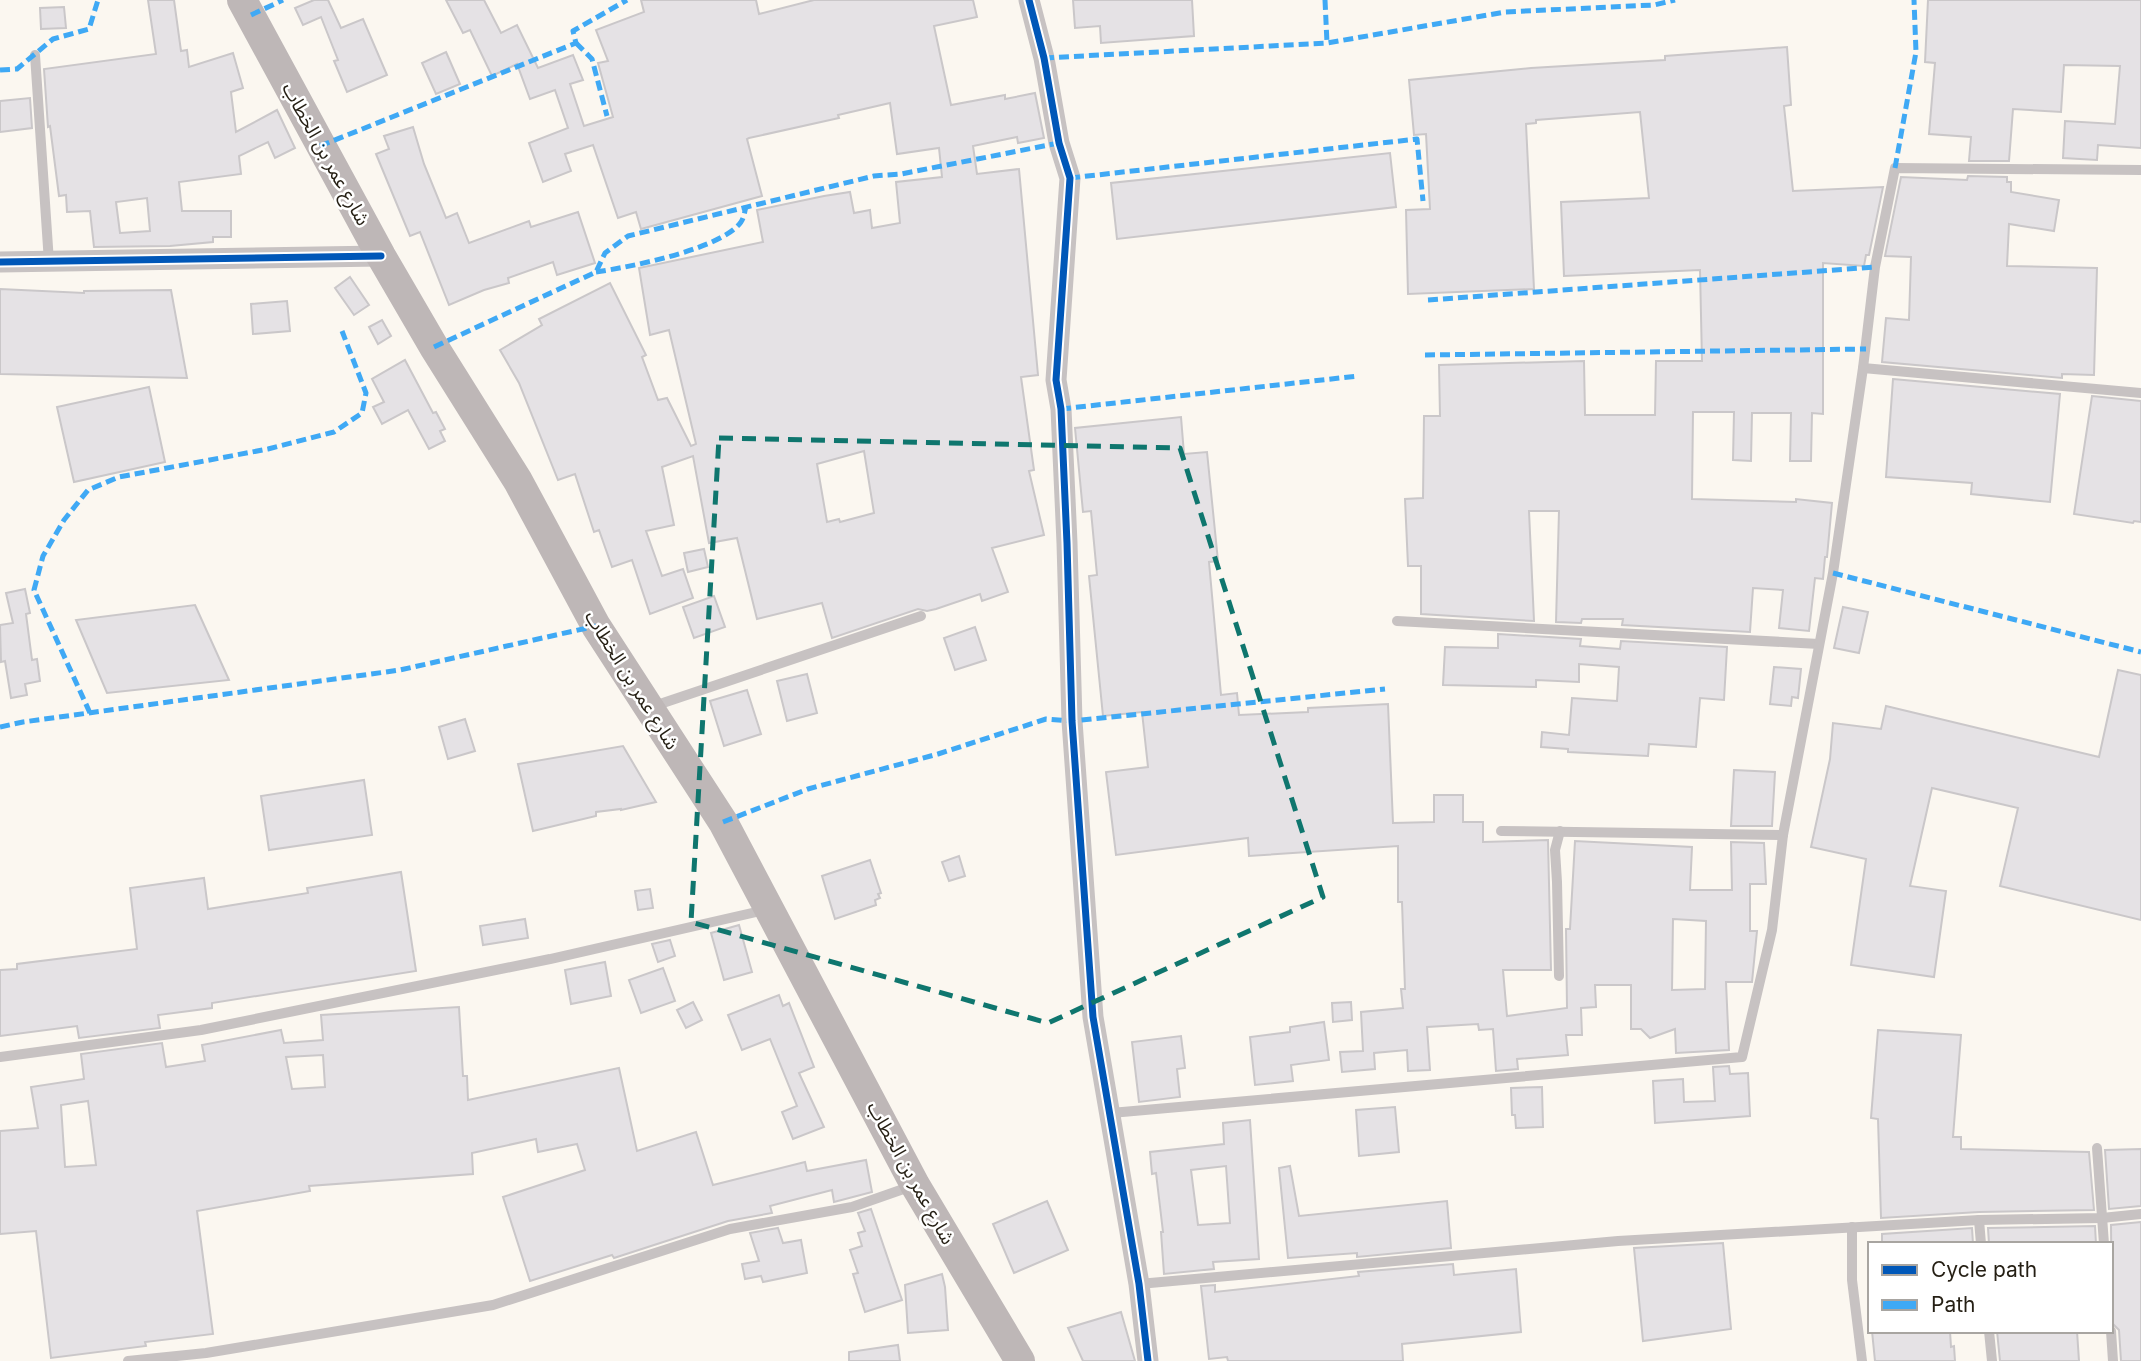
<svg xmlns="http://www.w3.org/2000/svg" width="2141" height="1361" font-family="Inter,'Noto Sans Arabic',sans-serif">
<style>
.building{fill:#e5e2e5;stroke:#cac7c9;stroke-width:2;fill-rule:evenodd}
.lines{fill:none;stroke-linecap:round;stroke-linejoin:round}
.lane{stroke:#c7c2c2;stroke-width:10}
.street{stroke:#c7c2c2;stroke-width:21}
.secondary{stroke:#beb7b7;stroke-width:30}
.quiet{stroke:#3fa9f5;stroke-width:5;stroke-dasharray:10 5;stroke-linecap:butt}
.cycleway-casing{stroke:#fff;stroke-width:11}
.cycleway{stroke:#0057b8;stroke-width:7}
.marked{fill:none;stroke:#0f766e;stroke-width:5;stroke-dasharray:14 9;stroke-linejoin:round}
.labels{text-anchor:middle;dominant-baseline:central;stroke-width:5;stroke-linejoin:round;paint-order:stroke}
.street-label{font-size:19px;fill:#251f14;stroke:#fff}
</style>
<rect width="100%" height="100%" fill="#fbf7f0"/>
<g class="building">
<path d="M148 0H174L181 51 187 50 189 67 233 53 243 88 231 92 236 132 277 110 295 148 275 158 268 142 239 156 241 174 179 182 182 211H231V237H213V242L170 246 94 247 90 211 67 212 66 195 59 196 50 126 48 127 44 69 156 54ZM147 198 150 231 120 233 116 202Z"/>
<polygon points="314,0 328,0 341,28 363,19 387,75 347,92 334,61 338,60 321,17 303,25 295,8"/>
<path d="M446 0H484L501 33 517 25 538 68 573 55 583 80 570 84 584 126 613 117 598 63 608 61 596 30 644 12 641 0H756L759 14 814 0H973L977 17 934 26 951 105 1005 95V99L1035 93 1044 138 1018 143 1017 137 973 146 977 174 1019 169 1038 375 1021 377 1034 470 1029 471 1044 535 992 548 1008 592 982 601 980 594 936 609 927 611 918 609 832 638 822 603 757 619 737 538 709 543 693 456 662 467 674 525 646 531 662 576 683 569 693 598 650 614 632 560 612 567 599 530 594 532 575 474 558 480 519 383 500 350 542 325 539 319 610 283 646 355 642 357 658 400 667 398 691 446 696 444 669 330 650 335 639 268 763 242 757 210 824 196 850 192 854 213 870 210 872 228 900 223 896 182 942 177 939 148 897 154 890 103 838 115 839 118 749 138 747 139 762 196 641 229 636 212 618 218 593 145 565 154 571 171 543 182 529 143 568 128 555 90 530 99 517 64 492 76 470 30 463 33ZM864 451 874 513 840 522 839 519 827 522 817 464Z"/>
<polygon points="1073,0 1192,0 1194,36 1101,43 1100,26 1075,28"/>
<polygon points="1928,0 2141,0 2141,148 2098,145 2097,160 2063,158 2065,121 2115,124 2120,66 2064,65 2061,112 2013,109 2009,161 1969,161 1971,137 1929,134 1935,63 1925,62"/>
<polygon points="64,7 66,28 41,29 40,8"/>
<polygon points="1787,47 1791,105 1784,106 1793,191 1883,187 1869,255 1866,255 1864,266 1823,263 1823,414 1812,413 1811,461 1790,461 1791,413 1752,413 1751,461 1733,460 1734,412 1693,412 1692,499 1796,502 1796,499 1832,503 1827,557 1825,557 1823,579 1815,578 1809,631 1779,628 1783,590 1753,588 1750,632 1622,625 1623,619 1582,619 1581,623 1556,622 1559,511 1529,511 1534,621 1421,614 1421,566 1408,566 1405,499 1423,498 1424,416 1440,416 1439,365 1584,361 1585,415 1655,415 1656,361 1702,361 1700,270 1564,276 1561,202 1649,198 1640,112 1536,120 1536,123 1526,124 1534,289 1408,294 1406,210 1430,209 1426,134 1414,135 1409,80 1531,68 1665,60 1665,56"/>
<polygon points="446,52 460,84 436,94 422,63"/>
<polygon points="30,98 32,128 0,132 0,101"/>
<polygon points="413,127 424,164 446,218 457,213 469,243 529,221 531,227 578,212 595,263 557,275 553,262 508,278 509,283 484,290 449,305 420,232 410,236 376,154 389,149 384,136"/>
<polygon points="1390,153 1396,207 1117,239 1111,183"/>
<polygon points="1968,176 2007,177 2007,182 2011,182 2011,192 2059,200 2054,231 2009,224 2007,266 2097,268 2094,375 2062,374 2062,378 1882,362 1886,318 1909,320 1911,257 1885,256 1901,177 1967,180"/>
<polygon points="350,277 369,305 354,315 335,288"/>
<polygon points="0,289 84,293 84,291 171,290 187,378 0,374"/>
<polygon points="287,301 290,331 253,334 251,304"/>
<polygon points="382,320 391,336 378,344 369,327"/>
<polygon points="405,360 433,413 436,412 445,429 440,431 445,441 429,449 408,410 382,424 373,407 384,402 372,379"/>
<polygon points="1893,379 2060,394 2050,502 1971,494 1972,483 1886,477"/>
<polygon points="149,387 165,462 74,482 57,407"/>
<polygon points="2092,396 2141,401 2141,522 2134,521 2133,523 2074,514"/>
<path d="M1181 417 1184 454 1207 452 1218 561 1209 562 1221 695 1237 693 1239 715 1308 712V708L1388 704 1393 823 1434 822V795H1463V822H1483V842L1548 840 1551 970H1503L1507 1016 1567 1008 1566 929H1570L1575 841 1692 847 1690 890H1732L1731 842 1764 843 1766 884H1750V931H1757L1752 982H1726L1729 1050 1676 1053 1675 1029 1650 1038 1641 1029H1631V985H1595L1596 1007 1581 1008 1582 1035H1566L1568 1055 1517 1059 1518 1069 1496 1071 1493 1029 1479 1030 1478 1024 1427 1027 1430 1070 1408 1071 1407 1050 1374 1053 1375 1069 1342 1072 1340 1052 1363 1051 1361 1012 1403 1008 1401 989H1405L1402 902H1398V846L1249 856 1248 838 1116 855 1106 772 1148 767 1142 712 1103 716 1089 576 1097 575 1091 511 1083 512 1075 428ZM1673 919 1706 921 1705 989 1672 990Z"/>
<polygon points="704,549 708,567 688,572 684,553"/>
<polygon points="25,589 30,613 26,614 32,660 37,659 40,681 25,684 27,695 11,698 5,661 1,662 0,625 13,623 6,593"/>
<polygon points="714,596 725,627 694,638 683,607"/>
<polygon points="195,605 229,680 107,693 76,620"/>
<polygon points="1843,607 1868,612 1859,653 1834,648"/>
<polygon points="975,627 986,660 955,670 944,638"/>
<polygon points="1498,634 1581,639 1580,646 1620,649 1621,641 1727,647 1724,700 1700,698 1696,747 1649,744 1648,756 1568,752 1568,749 1541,747 1542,732 1569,735 1572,698 1617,701 1619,667 1579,664 1579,682 1536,680 1536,687 1443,685 1445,647 1498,648"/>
<polygon points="1774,667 1801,669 1798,698 1792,697 1791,706 1770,704"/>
<polygon points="2118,670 2141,675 2141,920 2000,886 2018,808 1932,788 1910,886 1946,891 1934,977 1851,965 1866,859 1811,847 1830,759 1833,723 1881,729 1886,706 2099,757"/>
<polygon points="807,674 817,713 787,721 777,681"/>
<polygon points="747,690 761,734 724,746 710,701"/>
<polygon points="465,719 475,751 448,759 439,727"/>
<polygon points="623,746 656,802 621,810 621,809 596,812 596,816 533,831 518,764"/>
<polygon points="1734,770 1775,772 1772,826 1731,826"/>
<polygon points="364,780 372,835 269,850 261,796"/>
<polygon points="959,856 965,876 949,881 942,862"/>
<polygon points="870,860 881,893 878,894 880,898 875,900 876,905 835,919 822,876"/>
<polygon points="401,872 416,971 212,1003 212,1008 158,1015 160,1028 79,1038 77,1026 0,1036 0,970 17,969 17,964 137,949 130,888 204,878 208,909 308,893 307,888"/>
<polygon points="650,889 653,908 638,910 635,891"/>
<polygon points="525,919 528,938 483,945 480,926"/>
<polygon points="739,925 752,972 724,980 711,933"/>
<polygon points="670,940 675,956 658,962 652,944"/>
<polygon points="605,962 611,996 571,1004 565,970"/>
<polygon points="663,968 675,1001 641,1013 629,980"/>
<polygon points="779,995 783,1006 789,1003 814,1067 799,1073 824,1127 793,1139 782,1112 797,1106 770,1039 742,1050 728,1015"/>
<polygon points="693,1002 702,1020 686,1028 677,1010"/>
<polygon points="1351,1002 1352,1020 1333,1022 1332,1003"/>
<path d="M459 1007 463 1076H467L468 1100 619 1068 637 1151 696 1132 713 1185 805 1162 807 1171 866 1160 872 1192 834 1202 832 1190 770 1206 772 1213 728 1221 614 1258 612 1255 530 1281 503 1197 585 1170 577 1144 538 1152 536 1139 472 1153 473 1174 309 1186 310 1191 197 1211 213 1334 145 1342 146 1346 51 1358 36 1231 0 1234V1131L38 1128 31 1087 84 1079 81 1054 162 1043 166 1067 205 1061 202 1045 281 1030 284 1043 323 1040 321 1015ZM323 1055 325 1087 292 1089 286 1057ZM88 1101 96 1165 65 1167 61 1105Z"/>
<polygon points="1324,1022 1329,1060 1291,1065 1293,1081 1255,1085 1250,1037 1290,1032 1290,1027"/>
<polygon points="1878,1030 1961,1035 1953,1137 1961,1137 1961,1149 2089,1152 2094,1210 1979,1212 1881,1218 1878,1119 1871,1118"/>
<polygon points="1181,1036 1185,1068 1177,1069 1180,1097 1139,1102 1132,1042"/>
<polygon points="1729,1066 1730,1074 1748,1073 1750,1116 1655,1123 1653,1081 1683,1079 1684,1102 1715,1101 1713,1067"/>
<polygon points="1542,1087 1543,1127 1516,1128 1515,1115 1512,1115 1511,1088"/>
<polygon points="1395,1107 1399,1152 1359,1156 1356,1110"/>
<path d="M1250 1120 1259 1259 1213 1262 1214 1269 1164 1274 1161 1232H1163L1156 1173 1152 1174 1150 1152 1224 1144 1223 1123ZM1226 1166 1230 1223 1198 1225 1191 1170Z"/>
<polygon points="2141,1149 2141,1206 2109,1209 2105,1150"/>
<polygon points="1290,1166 1299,1216 1447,1201 1451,1248 1357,1257 1357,1253 1288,1258 1279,1168"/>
<polygon points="1047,1201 1068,1250 1014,1273 993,1224"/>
<polygon points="871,1209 902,1300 865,1312 853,1274 858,1273 850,1250 862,1246 858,1233 865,1231 858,1213"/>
<polygon points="2141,1222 2141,1361 2121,1361 2119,1330 2112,1323 2111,1225"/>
<polygon points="2095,1226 2096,1244 1989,1244 1988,1228"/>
<polygon points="778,1228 783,1243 801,1240 807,1273 763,1282 761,1276 745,1279 742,1264 759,1261 750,1233"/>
<polygon points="1972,1228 1973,1244 1882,1244 1882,1234"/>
<polygon points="1723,1243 1731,1329 1643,1341 1634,1248"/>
<polygon points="1453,1264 1454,1275 1516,1269 1521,1332 1402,1344 1403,1361 1228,1361 1227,1357 1209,1359 1201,1286 1215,1285 1215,1292 1359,1276 1358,1272"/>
<polygon points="942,1274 945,1287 948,1330 908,1333 905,1285"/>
<polygon points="1121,1312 1135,1361 1083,1361 1068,1328"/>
<polygon points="1872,1331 1950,1331 1951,1347 1954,1346 1955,1361 1875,1361"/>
<polygon points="1997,1331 2077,1331 2079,1361 2000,1361"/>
<polygon points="898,1345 900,1361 849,1361 849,1352"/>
</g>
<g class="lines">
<g class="lane">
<polyline points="35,55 49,262"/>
<polyline points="1863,368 2141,393"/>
<polyline points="1397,621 1819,644"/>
<polyline points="651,707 921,616"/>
<polyline points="1501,831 1783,835"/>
<polyline points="1559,976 1557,882 1555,850 1560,831"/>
<polyline points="0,1057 201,1030 550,959 765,910"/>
<polyline points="1111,1113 1742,1057 1772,930 1783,835 1833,573 1863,368 1875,267 1895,168 2141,170"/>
<polyline points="2097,1148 2104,1244"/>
<polyline points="1979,1220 1981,1244"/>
<polyline points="1852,1227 1852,1280 1862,1361"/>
<polyline points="1139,1284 1618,1241 1979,1220 2102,1218 2141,1214"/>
<polyline points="1989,1331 1992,1361"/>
<polyline points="2111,1331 2113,1361"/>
<polyline points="128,1361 206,1353 493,1305 730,1229 852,1207 912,1186"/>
</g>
<g class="street">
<polyline points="1029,0 1044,58 1059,143 1070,178 1056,380 1061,409 1067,543 1072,721 1093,1017 1139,1284 1148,1361"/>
<polyline points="0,262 381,256"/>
</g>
<polyline class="secondary" points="242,0 381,256 434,347 518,481 596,626 723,822 915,1185 1020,1361"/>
<g class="quiet">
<polyline points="1325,0 1327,43"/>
<polyline points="251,15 283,0"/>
<polyline points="576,43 592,59 607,116"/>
<polyline points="1044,58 1327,43 1505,12 1654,5 1675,0"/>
<polyline points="0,70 17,69 53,39 89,29 98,0"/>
<polyline points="320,146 576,43 573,31 627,0"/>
<polyline points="1895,168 1916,52 1914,0"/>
<polyline points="1070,178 1417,139 1423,201"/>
<path d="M596 272C630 267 722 249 741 222 744 218 745 210 746 206"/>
<polyline points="1428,300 1875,267"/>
<polyline points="434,347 596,272 605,253 628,236 874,176 901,174 1059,143"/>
<polyline points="1425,355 1866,349"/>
<polyline points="1061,409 1358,376"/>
<polyline points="1833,573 2141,652"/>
<polyline points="90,713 34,590 43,556 64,520 88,490 119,477 268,449 334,432 362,413 366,393 342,331"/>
<polyline points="0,727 23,722 400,670 596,626"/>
<polyline points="723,822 808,789 938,754 1046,719 1072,721 1385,689"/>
</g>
<g class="cycleway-casing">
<g id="cycleway">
<polyline points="1029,0 1044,58 1059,143 1070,178 1056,380 1061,409 1067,543 1072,721 1093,1017 1139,1284 1148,1361"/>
<polyline points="0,262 381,256"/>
</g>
</g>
<use href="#cycleway" class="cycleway"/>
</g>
<path class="marked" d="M719 438 1180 448 1323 897 1048 1023 691 922Z"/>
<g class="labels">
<g class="street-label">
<text transform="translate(326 154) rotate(61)">شارع عمر بن الخطاب</text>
<text transform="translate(632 680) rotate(58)">شارع عمر بن الخطاب</text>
<text transform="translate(911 1173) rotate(61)">شارع عمر بن الخطاب</text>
</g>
</g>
<rect x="1868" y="1242" width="245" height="91" fill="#ffffff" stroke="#a8a5a1" stroke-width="2"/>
<rect x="1882" y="1265" width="35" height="10" fill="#0057b8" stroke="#a8a5a1" stroke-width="2"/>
<text x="1931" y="1277" font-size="21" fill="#251f14">Cycle path</text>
<rect x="1882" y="1300" width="35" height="10" fill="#3fa9f5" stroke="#a8a5a1" stroke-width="2"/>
<text x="1931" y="1312" font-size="21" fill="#251f14">Path</text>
</svg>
